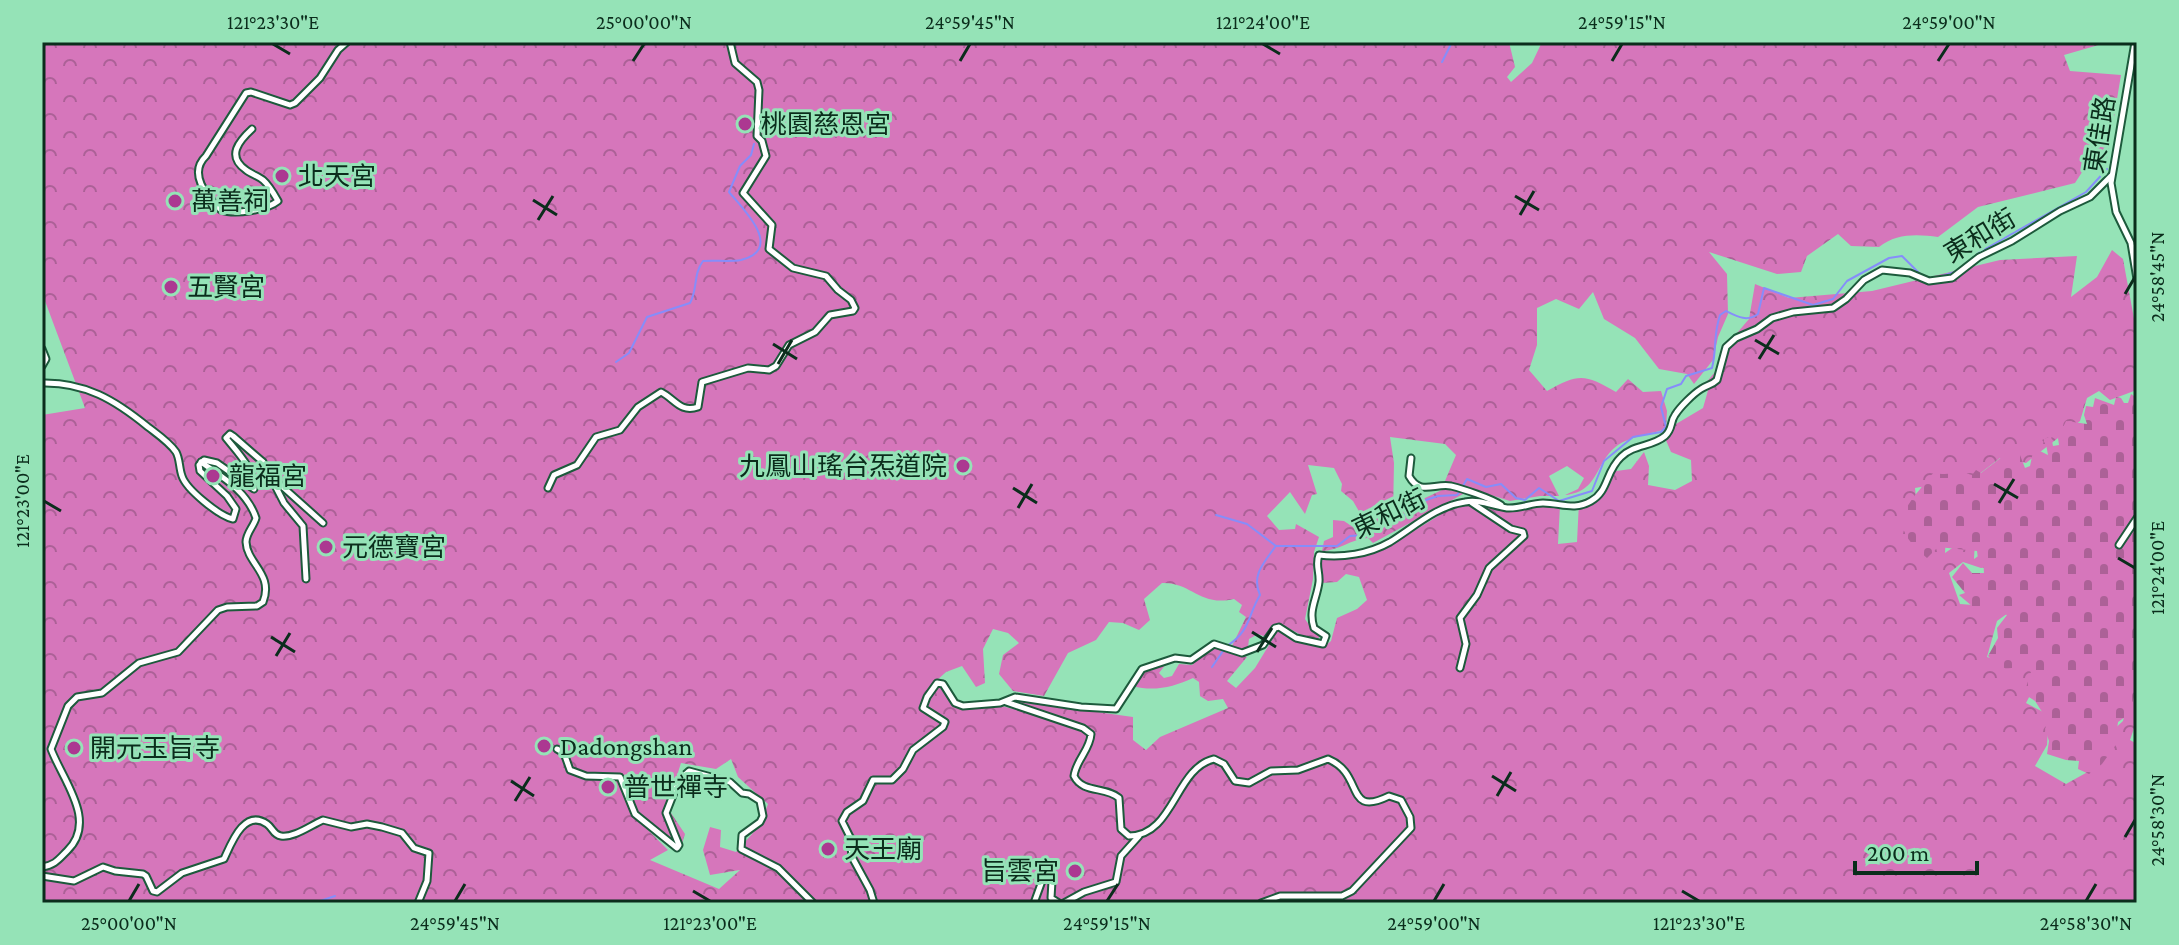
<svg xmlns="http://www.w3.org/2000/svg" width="2179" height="945" font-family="'Crimson Pro','Noto Sans TC',serif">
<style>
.forest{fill:url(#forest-crowns);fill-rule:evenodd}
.cemetery{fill:url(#cemetery-stones)}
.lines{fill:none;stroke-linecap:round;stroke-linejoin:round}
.stream{stroke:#868dfa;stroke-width:2}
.street-casing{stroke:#1d5a3c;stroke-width:9}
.street{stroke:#fff;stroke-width:5}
.ticks{fill:none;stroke:#0b2d1c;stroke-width:3}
.poi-dot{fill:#ac3891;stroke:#95e3b7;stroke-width:3}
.labels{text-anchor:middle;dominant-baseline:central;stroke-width:6;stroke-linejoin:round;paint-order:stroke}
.poi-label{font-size:26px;fill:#0b2d1c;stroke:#95e3b7;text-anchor:start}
.street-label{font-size:26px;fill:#0b2d1c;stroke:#95e3b7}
.neatline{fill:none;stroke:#0b2d1c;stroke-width:3}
.ticks-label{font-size:20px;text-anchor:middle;fill:#0b2d1c}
</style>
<defs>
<pattern id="forest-crowns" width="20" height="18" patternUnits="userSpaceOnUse" patternTransform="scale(2)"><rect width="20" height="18" fill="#d676bb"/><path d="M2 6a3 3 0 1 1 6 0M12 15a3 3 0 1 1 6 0" fill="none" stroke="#ac6197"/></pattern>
<pattern id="cemetery-stones" width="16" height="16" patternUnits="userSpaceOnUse" patternTransform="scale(2)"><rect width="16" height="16" fill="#d676bb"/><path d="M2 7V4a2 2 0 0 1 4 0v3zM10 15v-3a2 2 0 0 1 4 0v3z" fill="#ac6197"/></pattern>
</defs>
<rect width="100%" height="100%" fill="#95e3b7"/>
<path class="forest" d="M42 42H1509L1515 67 1507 77 1511 82 1532 63 1542 42H2109L2064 55 2070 71 2121 75 2107 159 2088 163 2075 183 1978 207 1938 237C1918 234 1896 233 1879 247L1851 246 1838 234 1807 256 1801 272 1777 274 1709 252 1727 274 1728 314 1718 337 1713 360 1694 384 1687 374 1659 369 1635 338 1604 319 1593 292 1579 309 1556 299 1537 308V345L1529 370 1547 391C1579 373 1585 374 1616 392L1628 379 1643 392 1661 391 1667 411 1666 429C1653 433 1636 436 1623 442 1594 457 1602 492 1565 495L1578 489 1584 478 1567 466 1549 476 1559 496H1540L1510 501 1445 481 1456 455 1445 444 1390 437 1394 463 1393 514 1415 507 1425 498 1444 489 1465 493 1373 543 1368 538C1351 539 1338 551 1322 551L1324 541 1333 537V520L1344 521 1359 531 1368 527 1353 501 1341 491 1342 484 1334 468 1308 465 1317 494 1312 495 1305 514 1290 492 1267 516 1279 530 1295 529 1296 524 1319 537 1314 552 1313 579 1305 619 1314 632 1320 636 1317 640 1303 636 1279 623 1272 627 1266 637 1258 634 1249 639 1248 647 1252 648 1249 653 1236 651 1232 646 1246 617 1239 612 1242 605 1234 599C1199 607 1192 582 1162 583L1144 599 1150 620 1139 630 1123 623 1109 622 1096 640 1068 653 1044 696 1013 691 999 674 1003 655 1019 643 1008 633 993 629 983 649 985 683 976 687 962 666 946 672 935 682 965 709 998 705 1013 709 1010 700 1133 717V740L1146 750 1160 737 1228 708 1223 699 1208 701 1200 696 1199 682 1193 678C1174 687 1153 692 1133 686L1145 669 1162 663 1166 664 1159 673 1164 678 1172 676 1179 664 1192 665 1212 647 1247 657 1227 681 1236 688 1255 668 1278 630 1287 631 1298 641 1324 647 1331 641 1337 618 1357 609 1367 600 1359 577 1346 574 1337 582 1321 583 1319 562 1325 558H1344L1389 546 1458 504 1523 509 1560 505 1558 544 1577 542 1579 502 1594 497 1609 472 1631 469 1644 452 1649 466 1648 485 1675 490 1692 481 1691 460 1671 452 1665 438 1676 424 1703 408 1709 387H1705L1688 404 1715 372 1725 347 1749 319 1755 284 1789 298 1872 291 2000 260 2077 256 2071 297 2097 277 2112 250 2123 259 2137 335V393L2134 391 2110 400 2099 391 2087 398 2080 421 2026 463 2000 458 1974 478 1915 488 1920 536H1946L1945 553 1971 535 1975 540 1974 559 1987 550 2014 565 1981 568 1963 562 1949 573 1960 604 2015 608 1997 621 1987 657 2016 666 2044 617 2038 680 2026 703 2049 715 2047 745 2035 766 2066 784 2093 769 2111 732 2123 721 2132 683C2144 698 2136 723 2130 740L2137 744V903H42V415L85 408 42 293ZM731 759 738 777 768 804 760 825 736 852 720 847 721 830 710 827 703 850 710 875 740 870 719 889 650 860 668 850 638 820 682 843 685 834 667 807 681 763 716 769Z"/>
<path class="cemetery" d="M2131 394 2137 398V514L2135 517 2137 520 2136 691 2128 715 2118 722 2115 746 2102 764 2089 774 2078 769 2079 761 2066 760 2047 754 2049 741 2045 729 2048 721 2035 701 2024 694 2031 672 2025 669V663C2009 671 2001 671 1988 656L1998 638 1997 628 2007 615 1991 609 1979 612 1959 595 1965 593 1952 577 1963 563 1972 573H1984L1983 559H1978L1977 551 1938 547 1927 558C1896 532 1895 518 1921 488 1925 482 1928 477 1934 473 1949 476 1957 471 1972 475L1976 470 1981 473 2007 453 2020 455 2025 468 2030 466 2033 452 2038 450 2048 455 2046 444 2042 440 2051 436 2053 446 2059 445 2058 438 2066 421 2087 424 2084 415 2086 406 2093 407 2095 398 2114 405 2116 397 2121 398 2124 403H2128Z"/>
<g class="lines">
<g class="stream">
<polyline points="1442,62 1452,42"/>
<polyline points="1967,263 1980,252 2086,192 2107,169"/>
<polyline points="1935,278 1955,272"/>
<path d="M616 362 629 353 647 317 690 303C698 289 693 274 703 261 715 260 730 262 741 260 785 249 743 209 729 192L740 166 751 155 754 144"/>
<path d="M1463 486 1467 479 1486 487 1501 484 1516 498 1525 500 1539 488 1559 501 1592 491 1604 461 1633 437 1661 432 1666 427 1661 407 1667 389 1681 384 1686 376 1712 368C1717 348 1713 336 1720 315L1726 311C1738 317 1747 322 1758 314L1764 288 1813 305 1833 299 1847 281 1889 258 1902 256 1921 275 1929 278"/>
<polyline points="1216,515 1247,524 1276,546 1337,546 1350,536 1365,535 1377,526 1415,511 1426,500 1438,496 1457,495 1460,491"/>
<path d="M1227 646C1251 630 1247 617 1260 595 1251 575 1264 563 1275 547"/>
<polyline points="1212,667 1223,651"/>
<polyline points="314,903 335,896"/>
</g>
<g class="street-casing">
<g id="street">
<polyline points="2135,42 2111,183 2116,212 2131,243 2137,279"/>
<path d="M252 129C239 141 226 156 246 170 251 174 258 176 263 180 269 185 274 194 278 201 267 210 235 215 221 210 206 196 188 173 206 156L246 93 251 92 290 105 295 103 320 78 338 50 347 42"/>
<polyline points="42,349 46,359 42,366"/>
<path d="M42 383C85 382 115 400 148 427 157 434 169 442 176 452 180 459 179 468 182 476 186 489 219 516 233 519L236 509 227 496 200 471 199 465 204 460 217 463 254 489C255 470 238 453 226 438L230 434 233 436 263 462 284 503 303 526 306 579"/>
<path d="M1411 458 1409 476C1420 496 1434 483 1451 486 1463 489 1491 498 1501 505"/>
<polyline points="275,480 323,523"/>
<path d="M548 488 554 475 577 465 596 437 620 430 638 407 661 392C675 399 680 413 698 407L702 382 748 368 769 370 776 366 789 345 815 332 830 315 853 311 855 308 851 300 838 290 826 276 793 268 769 249 772 225 743 193 766 156 762 141 757 136 759 90 757 82 735 63 730 42"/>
<polyline points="2119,545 2137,518"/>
<polyline points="1460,668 1466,644 1460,618 1477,595 1489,568 1524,536 1523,532 1511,529 1472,503"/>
<path d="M1006 702 1083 728 1091 734C1090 750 1076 760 1074 776 1083 794 1105 786 1119 798L1121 829 1129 836C1174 836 1175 768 1214 759L1224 764 1235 781 1249 783 1271 771 1298 770 1328 759C1365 774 1344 818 1389 796L1401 800 1410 817 1411 828 1352 891 1342 896H1280L1261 903"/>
<polyline points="557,749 564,753 570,770 586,776 620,777 635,814 677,848 679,845 666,813 679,780 689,771 730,782 742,793 749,794 760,801 763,816 760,822 742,835 741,849 778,868 813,903"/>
<path d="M42 867C55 865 58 860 67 851 98 821 63 781 51 749L68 706 77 697 102 693 139 663 178 652 218 610 227 607 257 606 263 602C274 574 247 564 246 542 246 533 254 526 256 518 247 491 222 477 201 462"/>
<path d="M42 876 74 881 103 867 115 871 143 874 146 876 153 891 157 892 182 873 224 859C231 844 244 808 267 824 273 828 273 835 281 836 294 838 311 825 323 820L351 827 367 824 382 827 402 833 414 848 429 853 427 881 418 903"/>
<path d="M874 903 870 890 852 857 850 837 842 821 847 812 863 801 873 780H892L903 769 913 750 943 727 945 722 923 708 927 697 937 683 943 684 955 703 963 706 1000 703 1015 697 1081 707 1116 709 1142 669 1175 658 1191 660 1214 644 1242 653 1263 645 1275 628 1279 627 1296 638 1323 644 1326 636 1314 628C1308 610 1317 599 1319 582 1320 572 1315 565 1319 555 1342 558 1369 554 1390 542 1413 528 1436 506 1465 502 1479 499 1493 506 1507 508 1520 509 1531 503 1543 503 1561 503 1574 511 1591 501 1609 491 1605 472 1621 457 1634 444 1652 447 1665 436 1673 429 1670 422 1675 415 1680 407 1693 394 1701 389 1707 385 1712 385 1717 380L1726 347 1736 338 1757 329 1772 318 1793 312 1833 308 1846 299 1864 280 1882 270 1910 273 1929 281 1952 278 1979 257 2012 241 2060 211 2090 197 2111 176"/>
<polyline points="1034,903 1042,881 1049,876 1052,881 1051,898 1059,903"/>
<polyline points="1064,903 1084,892 1116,882 1121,856 1139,836"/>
</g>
</g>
<use href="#street" class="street"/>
</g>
<path class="ticks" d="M273 44 290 54M1263 44 1280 54M633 61 644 44M960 61 970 44M1612 61 1622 44M1938 61 1949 44M1515 196 1539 210M533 200 557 215M1520 215 1534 191M538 220 553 196M2125 294 2135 277M1755 340 1779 354M773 344 797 359M1759 359 1774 335M778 364 792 340M1994 484 2018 498M1013 488 1037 503M44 501 61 511M1999 503 2014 479M1018 508 1032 484M2118 558 2135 568M1252 632 1276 647M271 637 295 652M1257 652 1272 628M276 656 290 633M1492 776 1516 791M511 781 534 796M1497 796 1511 772M515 801 530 777M2125 837 2135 820M693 891 710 901M1682 891 1699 901M129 901 139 884M455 901 465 884M1107 901 1118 884M1434 901 1444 884M2086 901 2096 884"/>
<g class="poi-dot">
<circle cx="745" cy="124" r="8"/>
<circle cx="282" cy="176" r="8"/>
<circle cx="175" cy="201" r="8"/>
<circle cx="171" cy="287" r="8"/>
<circle cx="963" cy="466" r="8"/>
<circle cx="213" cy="476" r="8"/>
<circle cx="326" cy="547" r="8"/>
<circle cx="544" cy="746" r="8"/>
<circle cx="74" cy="748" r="8"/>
<circle cx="608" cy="787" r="8"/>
<circle cx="828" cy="849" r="8"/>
<circle cx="1075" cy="871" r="8"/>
</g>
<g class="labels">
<g class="poi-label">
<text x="761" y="124">桃園慈恩宮</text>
<text x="298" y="176">北天宮</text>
<text x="191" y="201">萬善祠</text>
<text x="187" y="287">五賢宮</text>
<text x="947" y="466" text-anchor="end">九鳳山瑤台炁道院</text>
<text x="229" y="476">龍福宮</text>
<text x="342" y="547">元德寶宮</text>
<text x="560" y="746">Dadongshan</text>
<text x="90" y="748">開元玉旨寺</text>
<text x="624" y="787">普世禪寺</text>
<text x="844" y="849">天王廟</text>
<text x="1059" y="871" text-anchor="end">旨雲宮</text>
</g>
<g class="street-label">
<text transform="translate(2100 135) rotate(-81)">東佳路</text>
<text transform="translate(1980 236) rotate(-31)">東和街</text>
<text transform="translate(1389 514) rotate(-26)">東和街</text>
</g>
</g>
<rect width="2179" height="945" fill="none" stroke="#95e3b7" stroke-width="88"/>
<path d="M1855 861v12h122v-12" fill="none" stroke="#0b2d1c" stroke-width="4"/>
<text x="1867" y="861" font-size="24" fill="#0b2d1c" stroke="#95e3b7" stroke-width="6" paint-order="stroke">200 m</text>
<rect x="44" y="44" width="2091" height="857" class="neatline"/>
<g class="ticks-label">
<text x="273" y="29">121°23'30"E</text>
<text x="644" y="29">25°00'00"N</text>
<text x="970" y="29">24°59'45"N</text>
<text x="1263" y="29">121°24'00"E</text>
<text x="1622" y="29">24°59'15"N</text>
<text x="1949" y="29">24°59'00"N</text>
<text transform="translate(2157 277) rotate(-90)" y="7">24°58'45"N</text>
<text transform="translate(22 501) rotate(-90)" y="7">121°23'00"E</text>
<text transform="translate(2157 568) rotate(-90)" y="7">121°24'00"E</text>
<text transform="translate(2157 820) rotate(-90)" y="7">24°58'30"N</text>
<text x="129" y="930">25°00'00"N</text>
<text x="455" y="930">24°59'45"N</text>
<text x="710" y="930">121°23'00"E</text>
<text x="1107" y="930">24°59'15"N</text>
<text x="1434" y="930">24°59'00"N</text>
<text x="1699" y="930">121°23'30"E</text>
<text x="2086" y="930">24°58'30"N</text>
</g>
</svg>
